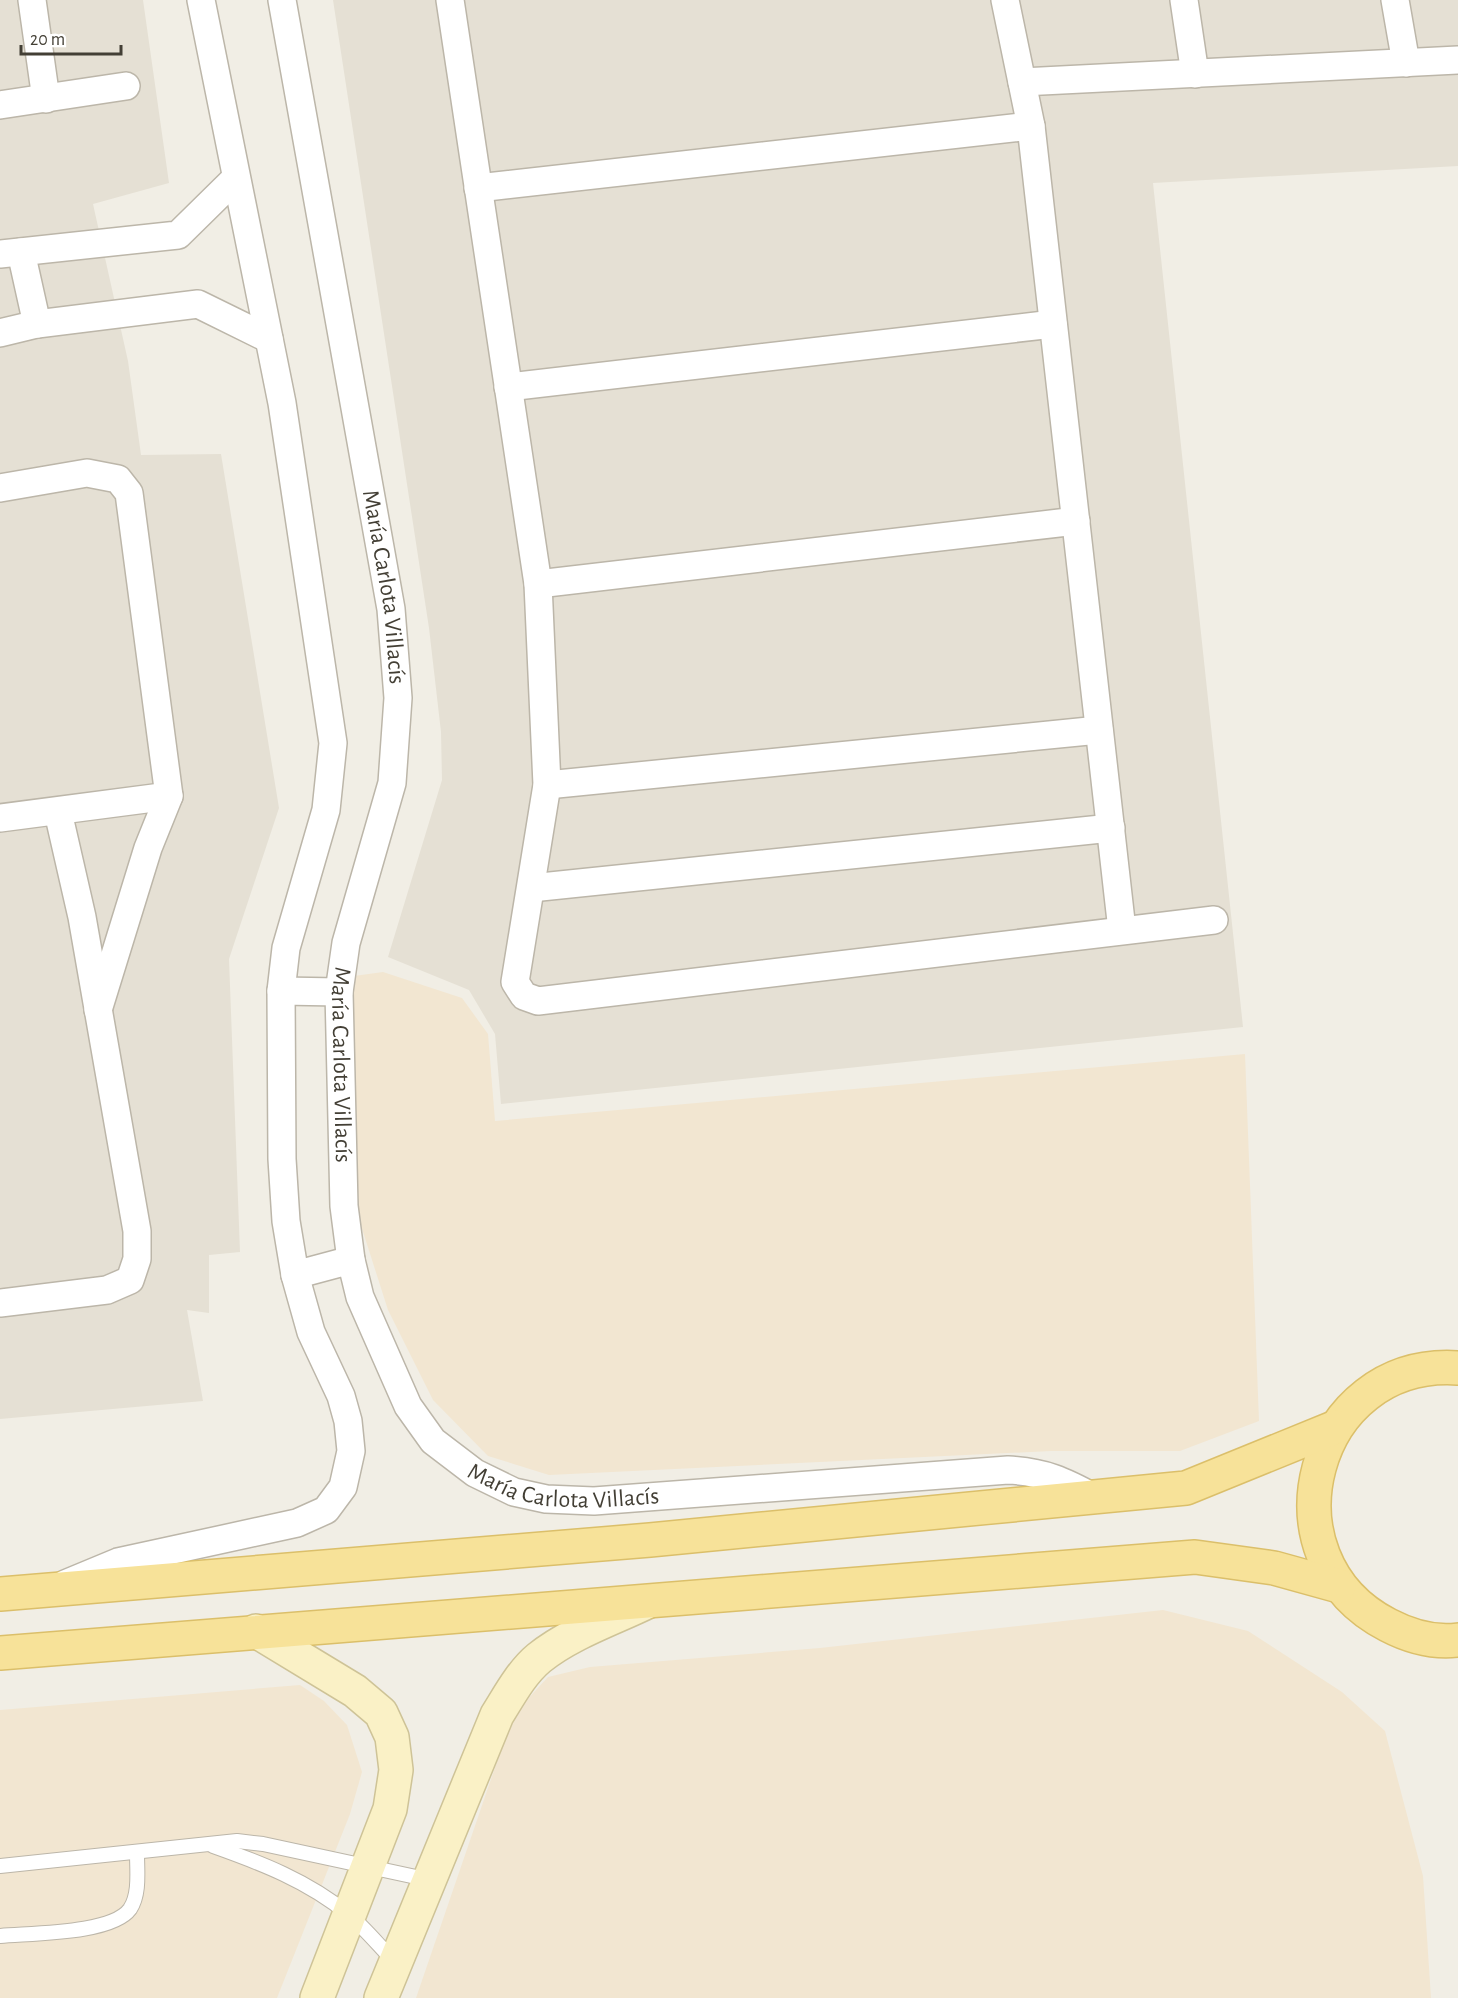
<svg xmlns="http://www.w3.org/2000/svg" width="1458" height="1998" font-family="'Alegreya Sans',sans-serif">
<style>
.residential{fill:#e5e0d4}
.commercial{fill:#f2e6d1}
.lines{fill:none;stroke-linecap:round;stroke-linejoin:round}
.lane-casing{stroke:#bcb6a9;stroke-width:16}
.street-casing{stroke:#bcb6a9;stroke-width:30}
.secondary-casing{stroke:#cec397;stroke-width:36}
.primary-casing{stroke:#dbbf6a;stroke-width:36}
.lane{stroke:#fff;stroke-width:14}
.street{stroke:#fff;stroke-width:27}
.secondary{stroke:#faf1c6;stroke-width:33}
.primary{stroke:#f7e299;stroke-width:33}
.labels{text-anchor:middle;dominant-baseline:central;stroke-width:5;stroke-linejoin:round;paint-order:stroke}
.street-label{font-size:24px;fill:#433f35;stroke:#fff}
</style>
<rect width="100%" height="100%" fill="#f1eee5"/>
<g class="residential">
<polygon points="0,0 143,0 169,183 93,204 128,361 141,455 221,454 279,808 229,959 240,1252 209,1255 209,1313 187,1310 203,1401 0,1419"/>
<polygon points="333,0 1458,0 1458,166 1153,183 1243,1027 501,1104 495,1034 469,990 388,957 442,780 441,732 429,628"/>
</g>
<g class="commercial">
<polygon points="383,972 462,998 488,1034 495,1121 1245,1054 1259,1421 1180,1451 1051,1451 549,1475 488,1456 433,1400 388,1310 358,1216 350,989 354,976"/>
<polygon points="1163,1610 1248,1631 1342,1692 1385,1731 1423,1876 1431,1998 416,1998 513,1715 548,1677 590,1667 820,1648"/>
<polygon points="300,1685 324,1701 347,1725 362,1772 350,1814 277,1998 0,1998 0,1710"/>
</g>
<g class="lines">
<g class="lane-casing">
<g id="lane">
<path d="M213 1846C261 1863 308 1881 348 1914 365 1928 380 1947 396 1963"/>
<polyline points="0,1866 237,1841 263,1844 430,1880"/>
<path d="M0 1936C31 1933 112 1934 130 1909 140 1894 137 1871 137 1854"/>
</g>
</g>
<g class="street-casing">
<g id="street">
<polyline points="32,0 46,99"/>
<path id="s1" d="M282 0 391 609 398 698 392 783 346 943 339 992 344 1206 351 1260 360 1297 408 1406 433 1441 475 1473 514 1492 546 1499 594 1501 1008 1470C1045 1472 1064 1481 1095 1498"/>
<polyline points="450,0 538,584 547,785 515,982 524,996 538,1001 1214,920"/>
<polyline points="1005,0 1031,126"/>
<polyline points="1184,0 1195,74"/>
<polyline points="1395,0 1406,63"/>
<polyline points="1022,82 1458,60"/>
<polyline points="0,105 126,86"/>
<polyline points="478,188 1031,126 1122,930"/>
<polyline points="21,252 37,324"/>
<polyline points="0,254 178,235 236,178"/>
<polyline points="0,333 37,324 198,304 269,339"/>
<polyline points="508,387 1053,324"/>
<polyline points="0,488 87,473 118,479 129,493 169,796 148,848 98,1010"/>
<polyline points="538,584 1076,521"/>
<polyline points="547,785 1099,730"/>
<polyline points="0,818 169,796"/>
<polyline points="531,888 1111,828"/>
<polyline points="281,991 339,992"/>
<polyline points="295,1275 351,1260"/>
<polyline points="0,1303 107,1290 130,1280 137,1259 137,1231 82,917 58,812"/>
<polyline points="65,1584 118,1562 297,1523 326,1510 343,1487 351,1451 348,1421 341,1396 311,1332 295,1275 286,1221 282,1159 281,991 286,948 326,810 333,743 282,403 201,0"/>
</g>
</g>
<g class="secondary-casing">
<g id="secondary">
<polyline points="256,1631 355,1691 381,1713 392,1737 396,1770 390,1809 317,1998"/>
<path d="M381 1998 497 1715C509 1696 521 1673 539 1658 570 1633 612 1619 647 1602"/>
</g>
</g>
<g class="primary-casing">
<g id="primary">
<path d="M1458 1368C1311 1358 1258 1558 1388 1625 1409 1636 1434 1643 1458 1640"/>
<polyline points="0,1594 650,1540 1186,1488 1336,1427"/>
<polyline points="0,1653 1195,1557 1274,1568 1339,1586"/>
</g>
</g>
<use href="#lane" class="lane"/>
<use href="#street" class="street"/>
<use href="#secondary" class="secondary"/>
<use href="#primary" class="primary"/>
</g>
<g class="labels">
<g class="street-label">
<text stroke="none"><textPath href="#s1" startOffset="596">María Carlota Villacís</textPath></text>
<text stroke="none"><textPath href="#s1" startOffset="1082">María Carlota Villacís</textPath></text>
<text stroke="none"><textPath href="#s1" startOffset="1622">María Carlota Villacís</textPath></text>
</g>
</g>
<path d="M21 45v9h100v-9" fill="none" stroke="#433f35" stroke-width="3"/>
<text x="30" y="45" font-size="18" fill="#433f35" stroke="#ffffff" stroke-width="4.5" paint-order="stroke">20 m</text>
</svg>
